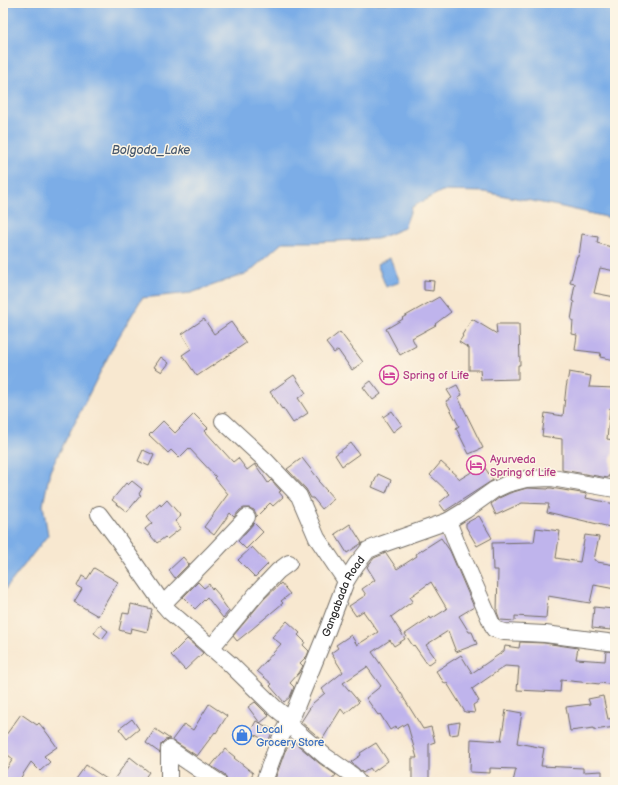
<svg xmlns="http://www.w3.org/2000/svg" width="618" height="785" font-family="'Balsamiq Sans',sans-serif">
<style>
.water{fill:#7bade7;stroke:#536c89}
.building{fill:#bfb4ec}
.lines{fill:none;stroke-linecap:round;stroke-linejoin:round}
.minor-casing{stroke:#736d65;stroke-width:18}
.minor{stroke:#fff;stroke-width:16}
.labels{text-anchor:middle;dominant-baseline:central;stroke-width:3;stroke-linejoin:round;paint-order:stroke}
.hotel-label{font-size:11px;fill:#b23c85;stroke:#fcf5e5;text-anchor:start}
.street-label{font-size:11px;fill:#2b2b2b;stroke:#fcf5e5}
.shop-label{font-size:11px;fill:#366cbe;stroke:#fcf5e5;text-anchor:start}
.water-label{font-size:12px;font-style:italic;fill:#47586d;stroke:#fcf5e5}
</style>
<rect width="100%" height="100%" fill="#fcf5e5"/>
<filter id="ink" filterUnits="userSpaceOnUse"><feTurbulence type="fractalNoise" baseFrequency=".025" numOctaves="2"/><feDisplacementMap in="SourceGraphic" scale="8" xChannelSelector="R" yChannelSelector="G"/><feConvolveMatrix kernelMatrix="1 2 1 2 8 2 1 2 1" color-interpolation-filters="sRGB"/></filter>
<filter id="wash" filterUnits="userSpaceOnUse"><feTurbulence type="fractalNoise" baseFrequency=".012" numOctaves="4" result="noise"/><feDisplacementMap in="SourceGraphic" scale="16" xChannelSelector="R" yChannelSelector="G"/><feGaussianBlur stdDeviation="0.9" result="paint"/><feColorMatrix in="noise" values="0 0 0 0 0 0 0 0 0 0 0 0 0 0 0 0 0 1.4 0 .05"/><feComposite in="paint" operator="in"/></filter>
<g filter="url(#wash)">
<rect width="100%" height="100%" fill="#f8e8d0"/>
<path class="water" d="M 3,3 L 615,3 L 615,219 L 558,206 L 484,192 L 442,191 L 412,207 L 404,228 L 377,239 L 317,242 L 283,242 L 248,273 L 191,293 L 142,298 L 114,345 L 50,471 L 43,505 L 48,535 L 3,592 Z
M 390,258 L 400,282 L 386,287 L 377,264 Z"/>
<g id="blocks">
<path class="building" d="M 582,234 L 598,237 L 597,243 L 615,248 L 615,271 L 600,268 L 594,293 L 615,297 L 615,360 L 600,357 L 601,353 L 575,350 L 577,335 L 572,334 L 573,320 L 571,320 L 574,302 L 572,301 L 575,284 L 570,283 L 577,256 L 579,256 Z
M 424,280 L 434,281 L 433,291 L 424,290 Z
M 439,297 L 451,312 L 435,324 L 436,325 L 412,338 L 416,346 L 400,355 L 386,329 L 403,319 L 402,318 Z
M 204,319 L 214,334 L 231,322 L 246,343 L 197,376 L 182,355 L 191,349 L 182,334 Z
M 472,319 L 497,334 L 496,324 L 519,324 L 520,365 L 518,365 L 518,379 L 481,380 L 480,370 L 469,370 L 469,348 L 459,342 L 463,336 L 462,335 Z
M 340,332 L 363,362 L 352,370 L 338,350 L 334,353 L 326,343 Z
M 161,357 L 169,363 L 162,372 L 154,367 Z
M 569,372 L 591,376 L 589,387 L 615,388 L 615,409 L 610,408 L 607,439 L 614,440 L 612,457 L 611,457 L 610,476 L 608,476 L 608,478 L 562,470 L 562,439 L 542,436 L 545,413 L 563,416 L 566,388 Z
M 294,375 L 306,393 L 298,398 L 308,413 L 293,423 L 283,408 L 282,409 L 270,392 Z
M 371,381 L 381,394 L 373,400 L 363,387 Z
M 457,385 L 462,395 L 458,397 L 483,448 L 469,454 L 456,428 L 459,426 L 446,401 L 452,398 L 447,390 Z
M 392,411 L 402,425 L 393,432 L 383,417 Z
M 194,414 L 208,428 L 205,431 L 233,462 L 238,458 L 247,470 L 255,464 L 268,483 L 271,480 L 281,491 L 279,492 L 283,497 L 273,506 L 270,503 L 256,517 L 256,514 L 254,510 L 249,508 L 244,508 L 240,510 L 234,517 L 230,513 L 214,535 L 204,527 L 228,494 L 215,478 L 216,477 L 189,448 L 179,458 L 171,450 L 168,453 L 149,435 L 163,421 L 175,433 Z
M 351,443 L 359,454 L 342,466 L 335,455 Z
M 143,450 L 154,455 L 149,466 L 138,461 Z
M 302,458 L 320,481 L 319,482 L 334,499 L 322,509 L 313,498 L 311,498 L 306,489 L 287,469 Z
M 441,462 L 460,479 L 483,465 L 493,480 L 445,511 L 439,503 L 450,494 L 430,475 Z
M 378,474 L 391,480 L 386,493 L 372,487 Z
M 132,481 L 142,489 L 139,494 L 141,495 L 127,512 L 112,500 L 126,483 L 128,485 Z
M 527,488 L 548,489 L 549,488 L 551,488 L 587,494 L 586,498 L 615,504 L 613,519 L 612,519 L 610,527 L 547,512 L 549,504 L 522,503 L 496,515 L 491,504 L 499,498 L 510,493 Z
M 167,500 L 181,516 L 175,521 L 181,528 L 167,539 L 165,537 L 157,543 L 145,529 L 152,523 L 147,516 L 160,504 L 161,506 Z
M 479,516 L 492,538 L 477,546 L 466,527 L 466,523 Z
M 254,523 L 263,532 L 246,549 L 238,541 Z
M 350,524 L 362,543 L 347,553 L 335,534 Z
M 536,528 L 560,531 L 556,558 L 580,562 L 585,535 L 599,537 L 594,560 L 597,561 L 597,562 L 615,565 L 615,589 L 594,585 L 590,603 L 548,596 L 546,618 L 515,616 L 515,621 L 500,620 L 497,612 L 498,570 L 493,570 L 492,543 L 534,542 Z
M 441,538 L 450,551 L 474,607 L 459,616 L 469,632 L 472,632 L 477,644 L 456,652 L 448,631 L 426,645 L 436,659 L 428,665 L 414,645 L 413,646 L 405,634 L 430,617 L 431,619 L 447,609 L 431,582 L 410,597 L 413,601 L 391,617 L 405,639 L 394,646 L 390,640 L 372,652 L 403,696 L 403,697 L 423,729 L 431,727 L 435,742 L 429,744 L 429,782 L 412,782 L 412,758 L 417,758 L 407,723 L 397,729 L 396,726 L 390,730 L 380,714 L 378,715 L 366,698 L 381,686 L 367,667 L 343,683 L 359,702 L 345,714 L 341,709 L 322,740 L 301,722 L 313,703 L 325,693 L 322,689 L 343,672 L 331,653 L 338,648 L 336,645 L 351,635 L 357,645 L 378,632 L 363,611 L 356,616 L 349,606 L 366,595 L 362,589 L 375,580 L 367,567 L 374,558 L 386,553 L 397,569 L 417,556 L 416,554 Z
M 252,547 L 268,564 L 255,577 L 238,560 Z
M 183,557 L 189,564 L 175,578 L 169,570 Z
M 94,568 L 118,582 L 98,616 L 74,602 L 82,589 L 77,586 L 82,576 L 87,579 Z
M 198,582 L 204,588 L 209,584 L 212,589 L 213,588 L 220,596 L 219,597 L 229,611 L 223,618 L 207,597 L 195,609 L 183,597 Z
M 281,583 L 290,594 L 281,601 L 283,603 L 252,629 L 237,641 L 233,636 L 264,599 Z
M 131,604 L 152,609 L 147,632 L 131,628 L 130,633 L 119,630 L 123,613 L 129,614 Z
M 594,607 L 613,609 L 611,630 L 592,628 Z
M 287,621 L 300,633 L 298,635 L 305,642 L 303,645 L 309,651 L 307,656 L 300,663 L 303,666 L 299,673 L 290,683 L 294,687 L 290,697 L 284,702 L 270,686 L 272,684 L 257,671 L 281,644 L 272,637 Z
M 100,625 L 108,631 L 102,639 L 94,633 Z
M 187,639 L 203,653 L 185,670 L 171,655 Z
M 520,642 L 544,643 L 578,648 L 576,659 L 605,661 L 606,651 L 615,652 L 615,685 L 600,683 L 600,684 L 561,680 L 560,692 L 517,690 L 519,667 L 505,666 L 472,689 L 479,701 L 473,705 L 475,713 L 465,712 L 447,683 L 445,684 L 436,671 L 461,655 L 472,673 L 504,651 L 505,646 L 519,648 Z
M 603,696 L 608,719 L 615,718 L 615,727 L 594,730 L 594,728 L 570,731 L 566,707 L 590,704 L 588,699 Z
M 255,702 L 269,716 L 260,723 L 248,707 Z
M 209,704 L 227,716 L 216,733 L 215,732 L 197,756 L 172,740 L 184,724 L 193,730 Z
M 506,710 L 522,713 L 517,743 L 544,748 L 541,766 L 583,768 L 583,772 L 602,771 L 602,782 L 513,782 L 516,769 L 490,768 L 490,773 L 470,772 L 471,739 L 501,741 Z
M 21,714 L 37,725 L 39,723 L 47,733 L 57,747 L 44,756 L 50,762 L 40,771 L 31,762 L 18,782 L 3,782 L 3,774 L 13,759 L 3,751 L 3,739 Z
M 132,719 L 139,729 L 127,739 L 119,729 Z
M 256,721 L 273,730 L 268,742 L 250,732 Z
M 460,722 L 458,734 L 450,735 L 448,724 Z
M 155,729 L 170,739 L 165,740 L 161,744 L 160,753 L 146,743 Z
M 293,741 L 319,763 L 336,775 L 330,782 L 274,782 L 285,751 Z
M 376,743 L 388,761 L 373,772 L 370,768 L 363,773 L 351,762 L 361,755 L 360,753 Z
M 225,749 L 235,757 L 234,758 L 253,773 L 248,782 L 227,782 L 226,778 L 224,774 L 211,766 Z
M 130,757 L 149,772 L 142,782 L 112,782 Z
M 86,765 L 111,782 L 74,782 Z"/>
</g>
</g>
<g filter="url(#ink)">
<use href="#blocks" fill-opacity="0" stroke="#736d65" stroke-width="1"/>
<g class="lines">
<defs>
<g id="minor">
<path d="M 223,421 L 265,460 L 299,496 L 317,538 L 346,581"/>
<path d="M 99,514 L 117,538 L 163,604 L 169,611 L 229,663 L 274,707 L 289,719"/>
<path d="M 448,521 L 457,544 L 494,629 L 504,632 L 545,634 L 615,643"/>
<path d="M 163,604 L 214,552 L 247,517"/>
<path d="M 211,648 L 257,593 L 278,571 L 289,563"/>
<path d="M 287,723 L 325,756 L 352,775 L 358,782"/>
<path d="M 169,782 L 169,749 L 218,782"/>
<path id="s1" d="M 264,782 C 272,758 281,733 294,712 L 327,631 L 346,581 L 356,565 L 368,550 L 380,545 L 448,521 L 466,510 L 494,490 L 507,484 L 526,479 L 552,478 L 615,489"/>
</g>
</defs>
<use href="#minor" class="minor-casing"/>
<use href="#minor" class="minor"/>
</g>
</g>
<defs>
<symbol id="hotel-ring" viewBox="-11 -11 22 22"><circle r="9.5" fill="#fcf5e5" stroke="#d1479c" stroke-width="1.5"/><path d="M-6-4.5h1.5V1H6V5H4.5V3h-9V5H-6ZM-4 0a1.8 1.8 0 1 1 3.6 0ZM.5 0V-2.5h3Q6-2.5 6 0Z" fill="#d1479c"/></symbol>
<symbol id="shop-ring" viewBox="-11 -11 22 22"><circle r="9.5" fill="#fcf5e5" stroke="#3f7fe0" stroke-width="1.5"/><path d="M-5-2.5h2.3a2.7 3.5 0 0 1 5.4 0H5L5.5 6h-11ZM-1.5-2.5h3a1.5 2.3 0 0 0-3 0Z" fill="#3f7fe0"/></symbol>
</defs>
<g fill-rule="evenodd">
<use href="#hotel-ring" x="378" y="364" width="22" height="22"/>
<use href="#hotel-ring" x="465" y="454" width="22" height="22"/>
<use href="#shop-ring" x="231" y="724" width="22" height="22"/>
</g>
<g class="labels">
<g class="hotel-label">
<text x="403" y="375">Spring of Life</text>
<text x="490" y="459">Ayurveda<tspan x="490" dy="13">Spring of Life</tspan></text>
</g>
<g class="street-label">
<text stroke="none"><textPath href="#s1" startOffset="202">Gangabada Road</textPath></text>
</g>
<g class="shop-label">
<text x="256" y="729">Local<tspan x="256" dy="13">Grocery Store</tspan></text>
</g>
<g class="water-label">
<text x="151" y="150">Bolgoda_Lake</text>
</g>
</g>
<rect width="618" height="785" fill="none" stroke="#fcf5e5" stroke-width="16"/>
</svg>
